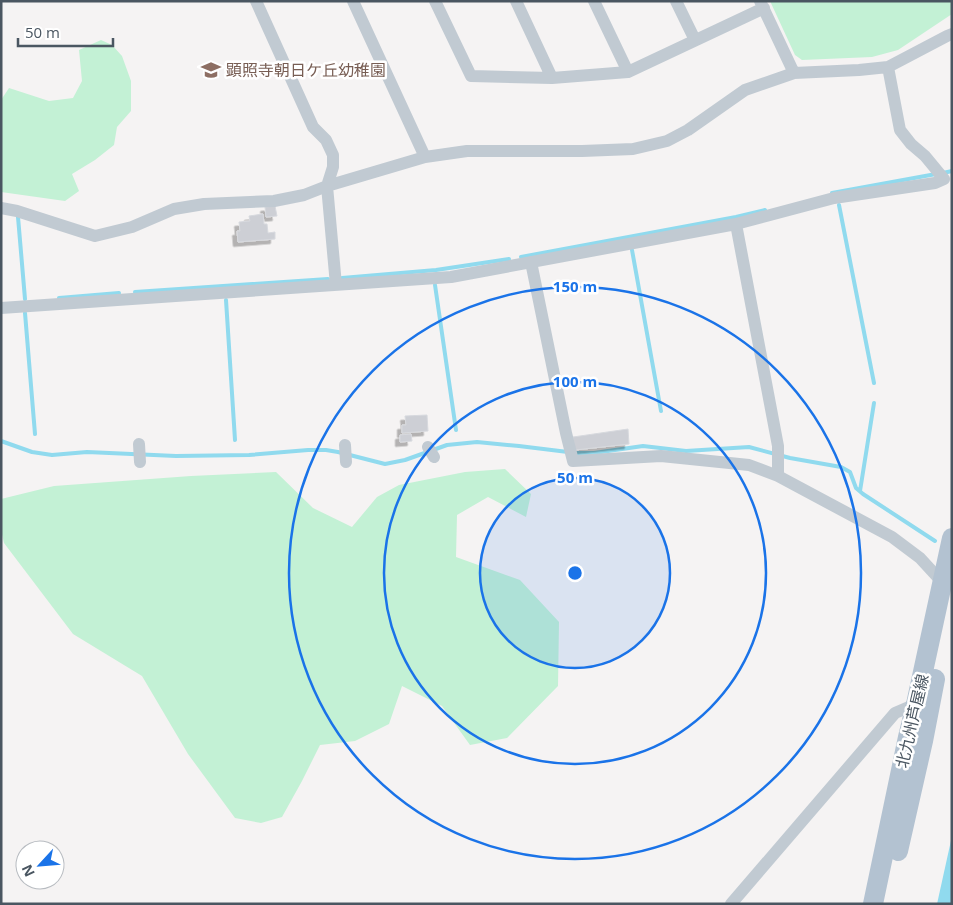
<svg xmlns="http://www.w3.org/2000/svg" width="953" height="905" font-family="'Open Sans','Noto Sans JP',sans-serif">
<style>
.green{fill:#c3f1d5}
.water{fill:#90daee}
.lines{fill:none;stroke-linecap:round;stroke-linejoin:round}
.stream{stroke:#90daee;stroke-width:4}
.building{fill:#cdcfd5;stroke:#d7d9de;filter:url(#shadow)}
.street{stroke:#c1cad2;stroke-width:12}
.primary{stroke:#b3c2d1;stroke-width:20}
.ring{fill:none;stroke:#1a73e8;stroke-width:2.5}
.labels{text-anchor:middle;dominant-baseline:central;stroke-width:5;stroke-linejoin:round;paint-order:stroke}
.education-label{font-size:16px;fill:#785e54;stroke:#fff;text-anchor:start}
.street-label{font-size:16px;fill:#4a5661;stroke:#fff}
.centre{fill:#1a73e8;stroke:#fff;stroke-width:2.5}
.ring-label{font-size:15px;text-anchor:middle;font-weight:bold;fill:#1a73e8;stroke:#fff;stroke-width:5;stroke-linejoin:round;paint-order:stroke}
</style>
<defs>
<filter id="shadow"><feDropShadow dx="-4.5" dy="4.5" stdDeviation="0" flood-color="#0004"/></filter>
</defs>
<rect width="100%" height="100%" fill="#f5f3f3"/>
<path class="green" d="M 770,1 L 952,1 L 952,14 L 898,50 L 872,57 L 802,60 L 795,55 Z
M 101,40 L 112,45 L 122,56 L 131,81 L 131,111 L 117,127 L 114,145 L 95,160 L 72,174 L 79,191 L 65,201 L 1,192 L 1,100 L 9,88 L 49,101 L 73,98 L 82,81 L 79,50 Z
M 505,469 L 531,494 L 526,517 L 488,497 L 457,515 L 456,557 L 520,580 L 559,622 L 558,686 L 507,738 L 470,745 L 442,706 L 402,686 L 389,724 L 355,741 L 320,745 L 302,781 L 282,817 L 261,823 L 235,818 L 188,754 L 142,676 L 73,634 L 4,543 L 1,530 L 1,499 L 54,486 L 191,476 L 276,472 L 313,508 L 352,527 L 377,497 L 399,485 L 465,472 Z"/>
<path class="water" d="M 952,836 L 952,900 L 951,904 L 937,904 Z"/>
<g class="lines">
<path class="stream" d="M 943,173 L 952,171
M 832,193 L 936,174
M 839,205 L 874,383
M 18,217 L 25,299
M 632,250 L 661,411
M 521,257 L 736,217 L 765,210
M 342,278 L 436,270 L 509,259
M 435,285 L 456,430
M 135,292 L 328,279
M 59,298 L 119,293
M 226,300 L 235,440
M 25,313 L 35,434
M 1,441 L 32,452 L 52,455 L 87,452 L 176,456 L 249,455 L 308,450 L 326,450 L 338,452 L 385,464 L 405,460 L 447,445 L 477,442 L 519,446 L 576,453 L 594,453 L 643,446 L 686,451 L 749,447 L 790,458 L 841,467 L 850,472 L 856,488 L 863,494 L 935,541
M 860,491 L 874,403"/>
</g>
<path class="building" d="M 275,206 L 277,216 L 266,217 L 265,207 Z
M 263,214 L 264,224 L 267,224 L 268,233 L 275,232 L 275,239 L 238,242 L 237,231 L 240,231 L 239,222 L 250,221 L 249,216 Z
M 427,415 L 428,431 L 402,433 L 402,425 L 406,425 L 405,416 Z
M 628,429 L 629,444 L 575,450 L 573,437 Z
M 411,434 L 412,441 L 400,442 L 400,435 Z"/>
<g class="lines">
<path class="street" d="M 256,1 L 313,127 L 326,140 L 333,155 L 333,167 L 327,186 L 336,285
M 353,1 L 425,157
M 435,1 L 471,76 L 552,78 L 628,72 L 764,8
M 516,1 L 552,78
M 594,1 L 628,72
M 676,1 L 695,40
M 760,1 L 794,73
M 1,208 L 17,211 L 95,236 L 132,227 L 174,209 L 204,204 L 274,201 L 304,195 L 327,186 L 425,157 L 467,151 L 582,151 L 633,149 L 667,141 L 688,130 L 745,90 L 794,73 L 859,70 L 888,67 L 947,36 L 952,34
M 736,224 L 778,446 L 778,476
M 531,262 L 566,433 L 573,461 L 661,456 L 749,465 L 778,476 L 892,537 L 920,558 L 943,583
M 1,308 L 451,277 L 736,224 L 834,198 L 935,183 L 944,179 L 925,156 L 911,144 L 900,130 L 888,67
M 139,444 L 140,462
M 345,445 L 346,462
M 428,447 L 434,457
M 731,904 L 895,713 L 916,704 L 919,704"/>
<path class="primary" d="M 898,851 L 923,741 L 935,679
M 873,904 L 908,737 L 916,704 L 952,538"/>
</g>
<circle cx="575" cy="573" r="95" fill="#1a73e8" fill-opacity=".12"/>
<g class="ring">
<circle cx="575" cy="573" r="95"/>
<circle cx="575" cy="573" r="191"/>
<circle cx="575" cy="573" r="286"/>
</g>
<defs>
<symbol id="school-bare" viewBox="-9 -9 18 18"><path d="M0-5L7-2L0 1L-7-2ZM-4 1L0 2.5L4 1V4Q0 6-4 4Z" fill="#8d6e63" stroke="#fff" stroke-width="2.5" paint-order="stroke"/></symbol>
</defs>
<g fill-rule="evenodd">
<use href="#school-bare" x="197" y="56" width="28" height="28"/>
</g>
<g class="labels">
<g class="education-label">
<text x="226" y="70">顕照寺朝日ケ丘幼稚園</text>
</g>
<g class="street-label">
<text transform="translate(912 721) rotate(-77)">北九州芦屋線</text>
</g>
</g>
<circle cx="575" cy="573" r="8" class="centre"/>
<g class="ring-label">
<text x="575" y="292">150 m</text>
<text x="575" y="387">100 m</text>
<text x="575" y="483">50 m</text>
</g>
<rect width="953" height="905" fill="none" stroke="#4a5661" stroke-width="5"/>
<g transform="translate(40 865) rotate(244)"><circle r="24" fill="#ffffff" stroke="#b7bbc0"/>
<path d="M0-4L9 19L0 12L-9 19Z" fill="#1a73e8"/>
<text y="-8" font-size="14" font-weight="bold" text-anchor="middle" fill="#4a5661">N</text>
</g>
<path d="M18 38v8h95v-8" fill="none" stroke="#4a5661" stroke-width="2.5"/>
<text x="25" y="38" font-size="15" fill="#4a5661" stroke="#ffffff" stroke-width="4" paint-order="stroke">50 m</text>
</svg>
